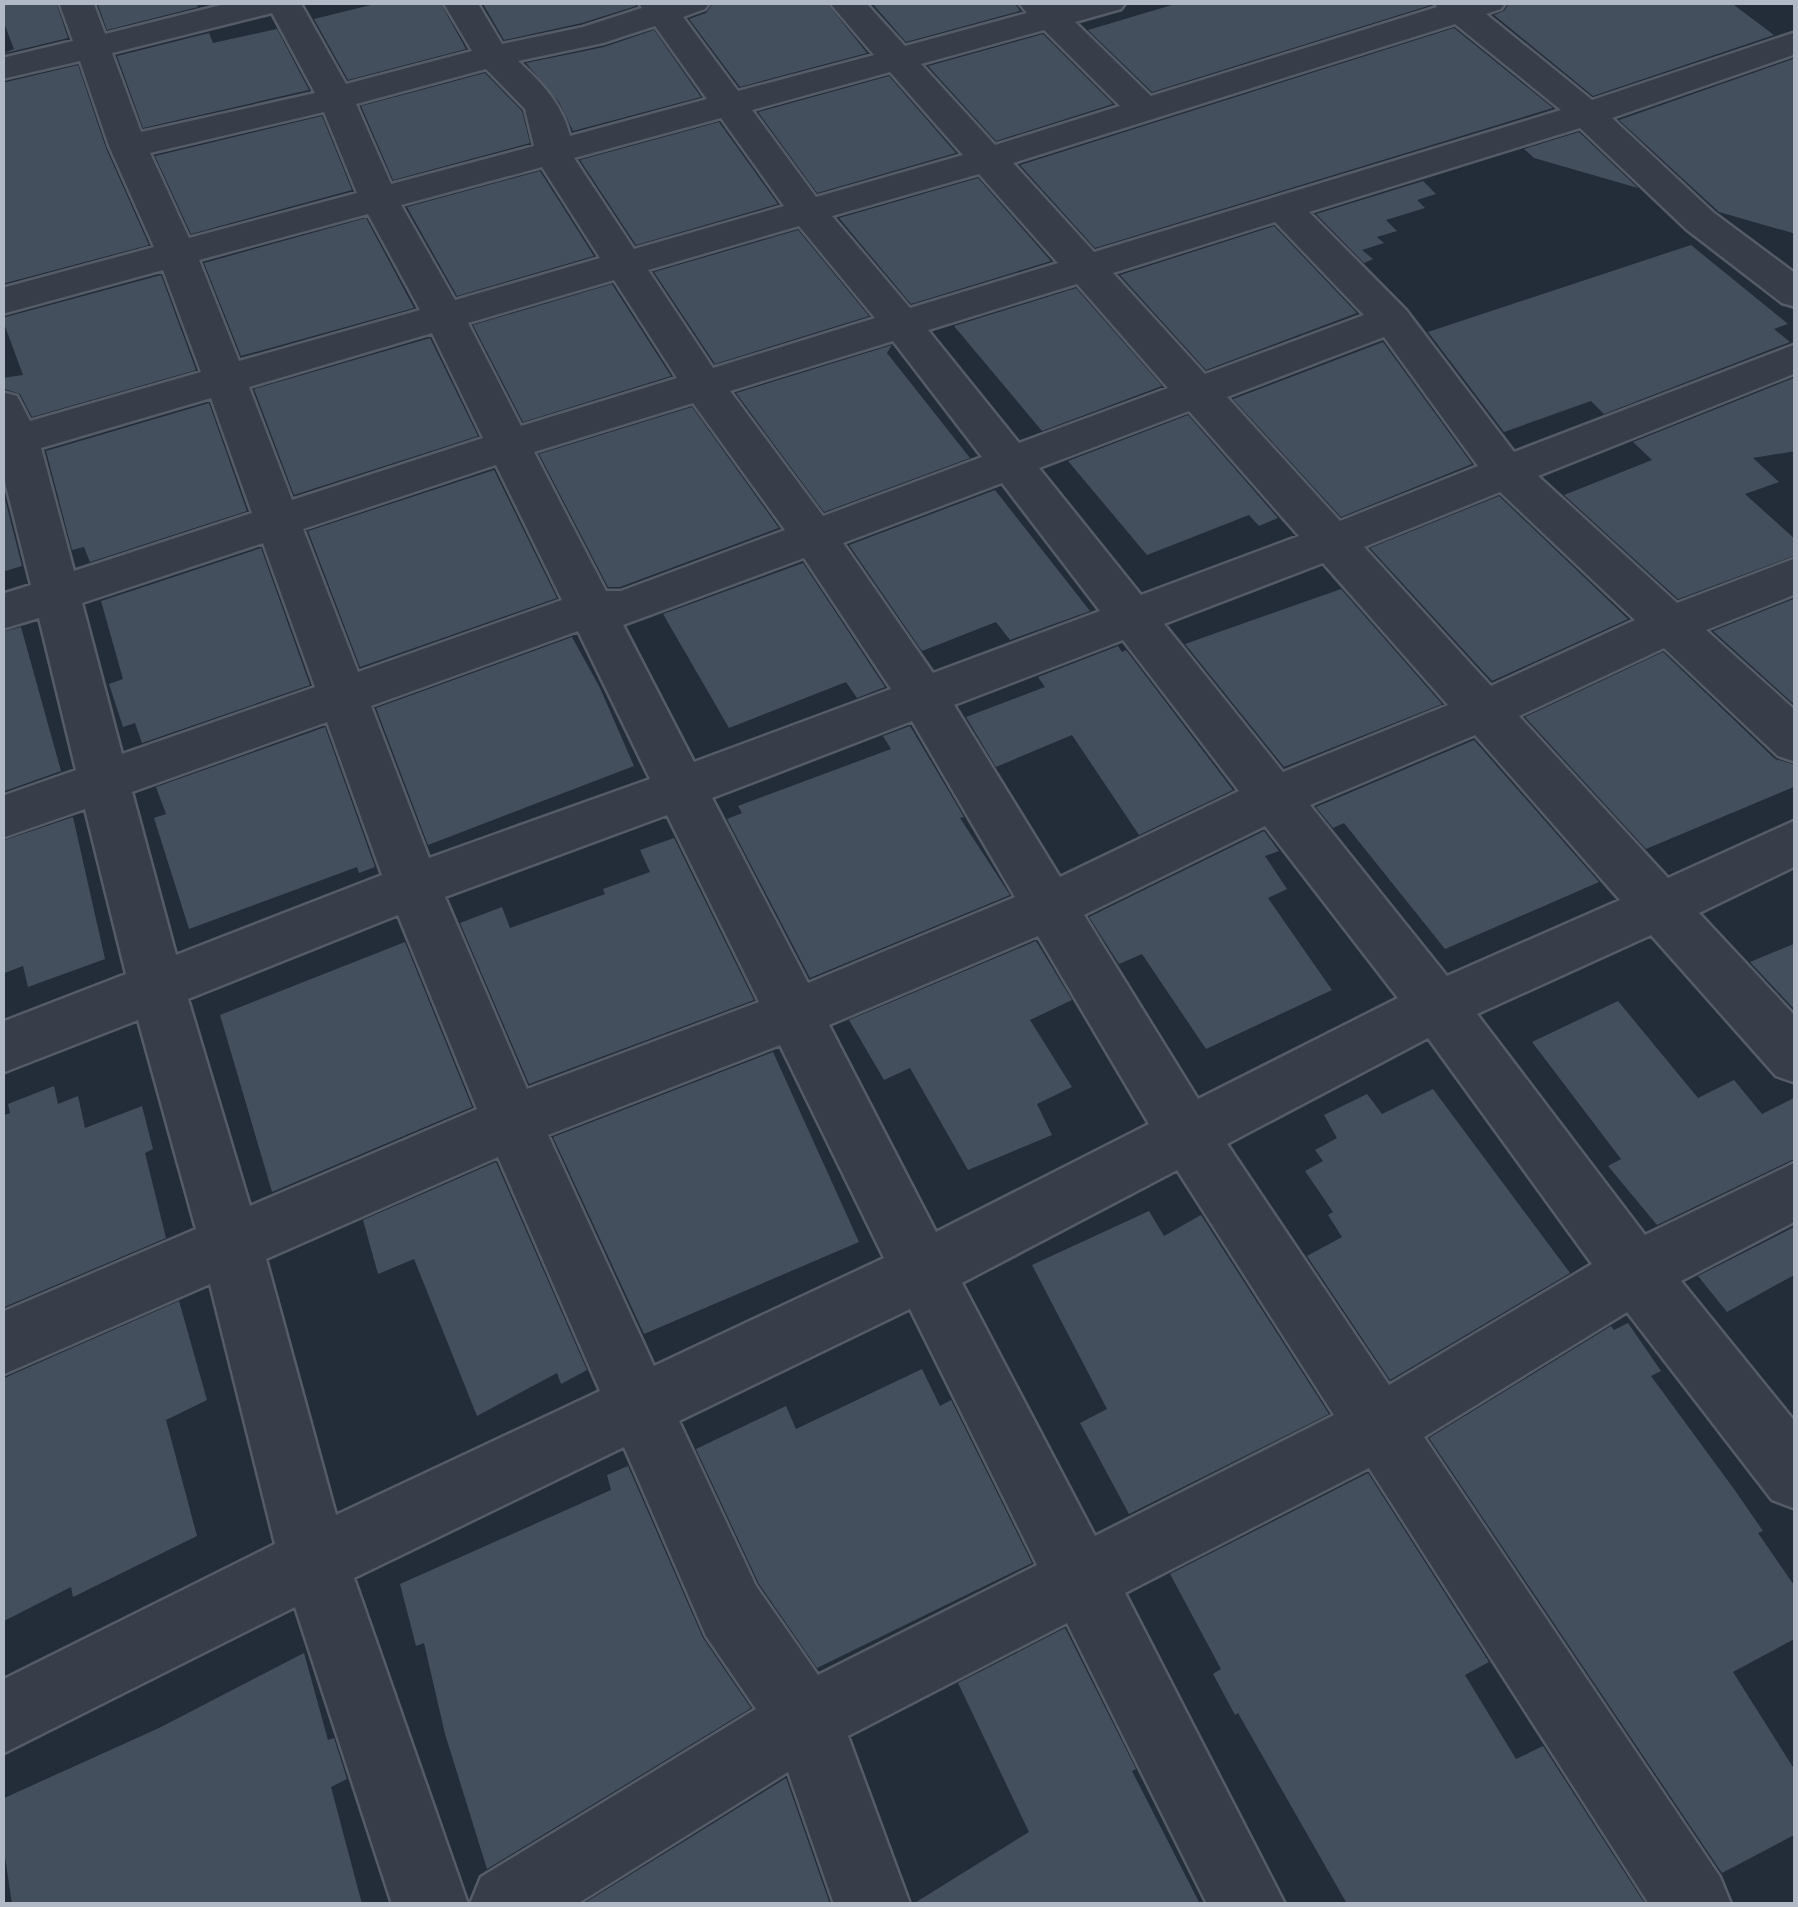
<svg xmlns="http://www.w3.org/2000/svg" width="1798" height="1907" font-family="'Varela Round',sans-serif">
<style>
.building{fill:#444f5e}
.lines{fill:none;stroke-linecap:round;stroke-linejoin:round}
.minor-casing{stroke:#555c67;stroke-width:5}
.minor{fill:#373e4a;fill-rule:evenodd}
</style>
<rect width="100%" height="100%" fill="#232c39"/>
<path class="building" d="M 2,2 L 56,2 L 68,38 L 2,54 L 14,49 L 2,18 Z
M 97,2 L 196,2 L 198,7 L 107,30 Z
M 383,2 L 440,2 L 466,49 L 348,80 L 314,19 Z
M 482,2 L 635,2 L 636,6 L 582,23 L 504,40 Z
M 714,2 L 826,2 L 867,53 L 740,87 L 689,19 L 706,13 Z
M 871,2 L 1014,2 L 1020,11 L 906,42 Z
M 1182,2 L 1430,2 L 1431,5 L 1152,92 L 1088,30 Z
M 1510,2 L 1730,2 L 1774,35 L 1593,96 L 1494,15 L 1504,11 Z
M 1454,28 L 1553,108 L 1095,248 L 1020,165 Z
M 277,29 L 309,90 L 143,128 L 117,56 L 209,33 L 213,43 Z
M 654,30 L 701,97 L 573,131 L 559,102 L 526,63 L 604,47 Z
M 1043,34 L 1113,104 L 996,141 L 928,66 Z
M 1796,58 L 1796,234 L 1719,212 L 1619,120 Z
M 78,65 L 106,148 L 149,245 L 2,284 L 2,83 Z
M 485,73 L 522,111 L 530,143 L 393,180 L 361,106 Z
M 889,76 L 956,153 L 817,193 L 758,112 Z
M 322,116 L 352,190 L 191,234 L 155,156 Z
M 719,122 L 778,204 L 636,245 L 580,160 Z
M 1579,132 L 1638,188 L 1534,158 L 1524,149 Z
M 540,171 L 594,256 L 457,296 L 407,207 Z
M 978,178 L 1051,261 L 911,304 L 839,218 Z
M 1423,181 L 1436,194 L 1417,200 L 1425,208 L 1386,220 L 1397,231 L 1377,237 L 1384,243 L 1362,250 L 1373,259 L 1364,263 L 1316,214 Z
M 366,218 L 414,308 L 241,356 L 204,263 Z
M 1274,226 L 1357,313 L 1206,370 L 1120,275 Z
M 798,230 L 869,316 L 715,364 L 654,272 Z
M 1691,245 L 1788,324 L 1774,329 L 1790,342 L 1604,414 L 1591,401 L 1504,432 L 1428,332 Z
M 161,275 L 196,370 L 32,417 L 20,394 L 2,388 L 2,378 L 23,375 L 2,318 Z
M 612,284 L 671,376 L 523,422 L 473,325 Z
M 1076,288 L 1162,386 L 1042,431 L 954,326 Z
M 430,338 L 478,436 L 294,495 L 254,389 Z
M 1383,342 L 1472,464 L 1341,517 L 1233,399 Z
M 892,345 L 887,353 L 970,458 L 824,512 L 736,393 Z
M 1796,377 L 1796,451 L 1753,458 L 1779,482 L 1745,494 L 1796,540 L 1796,555 L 1678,599 L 1564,495 L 1652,460 L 1633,442 Z
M 209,403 L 247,511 L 90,562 L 84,547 L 72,550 L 46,451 Z
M 692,407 L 779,528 L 620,587 L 608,587 L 539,454 Z
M 1188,415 L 1278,518 L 1259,526 L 1249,515 L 1147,555 L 1068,461 Z
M 494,470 L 557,598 L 360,667 L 308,531 Z
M 2,487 L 22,566 L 2,572 Z
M 995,490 L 1090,611 L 1010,640 L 996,622 L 922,651 L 849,545 Z
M 1499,496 L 1628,619 L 1492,681 L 1370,548 Z
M 261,548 L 310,685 L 142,743 L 135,723 L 123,727 L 109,684 L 123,679 L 101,601 Z
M 803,563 L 885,687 L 857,698 L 846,682 L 729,728 L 663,614 Z
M 1341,589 L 1442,704 L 1284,767 L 1185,644 Z
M 1796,598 L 1796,706 L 1713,631 Z
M 21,627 L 61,771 L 2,792 L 2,632 Z
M 572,637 L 600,688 L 634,766 L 428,845 L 376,708 Z
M 1118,646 L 1122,652 L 1126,650 L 1233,790 L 1139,835 L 1072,735 L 996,767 L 966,717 L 1045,687 L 1038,677 Z
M 1663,652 L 1775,759 L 1796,765 L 1796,786 L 1646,849 L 1525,717 Z
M 910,726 L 964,817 L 960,818 L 1010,895 L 810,978 L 727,819 L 742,813 L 738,806 L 891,749 L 883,736 Z
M 325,727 L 375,867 L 359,873 L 357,867 L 189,929 L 154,818 L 166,814 L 156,787 Z
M 1474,740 L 1599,882 L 1445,949 L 1344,823 L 1333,828 L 1316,807 Z
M 73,817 L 105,959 L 28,987 L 23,966 L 2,974 L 2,841 Z
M 1264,831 L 1279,851 L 1265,856 L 1287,889 L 1268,898 L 1332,990 L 1206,1049 L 1142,954 L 1119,964 L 1089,917 Z
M 674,838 L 754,1000 L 529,1084 L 460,923 L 502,907 L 510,928 L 605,894 L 603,889 L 650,872 L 640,850 Z
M 1036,941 L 1072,1000 L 1030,1020 L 1072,1087 L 1037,1104 L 1052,1135 L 968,1170 L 910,1068 L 884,1080 L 849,1020 Z
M 405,942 L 472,1107 L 272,1192 L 220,1015 Z
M 1796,943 L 1796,1011 L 1750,962 Z
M 1618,1001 L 1698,1098 L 1734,1080 L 1762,1114 L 1796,1097 L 1796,1158 L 1657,1225 L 1608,1166 L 1621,1159 L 1532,1042 Z
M 773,1052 L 859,1242 L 644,1334 L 553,1137 Z
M 54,1086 L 58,1104 L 78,1096 L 85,1128 L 142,1106 L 153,1149 L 145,1153 L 166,1238 L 2,1308 L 2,1116 L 10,1113 L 8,1104 Z
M 1433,1089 L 1570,1273 L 1390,1380 L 1307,1256 L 1342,1237 L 1328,1215 L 1333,1212 L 1305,1171 L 1323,1161 L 1315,1150 L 1337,1138 L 1324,1115 L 1367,1094 L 1382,1114 Z
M 496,1162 L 587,1370 L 561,1384 L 557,1373 L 477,1416 L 414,1259 L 378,1274 L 363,1220 Z
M 1149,1211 L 1164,1236 L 1201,1215 L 1329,1414 L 1129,1514 L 1080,1423 L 1107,1409 L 1032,1265 Z
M 1796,1226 L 1796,1274 L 1727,1312 L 1698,1276 Z
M 179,1301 L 207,1400 L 166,1420 L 197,1536 L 73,1597 L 71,1587 L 2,1622 L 2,1379 Z
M 1628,1323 L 1661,1371 L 1651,1376 L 1734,1489 L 1763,1531 L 1758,1533 L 1796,1588 L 1796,1638 L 1733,1672 L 1796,1772 L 1796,1834 L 1722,1873 L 1429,1438 L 1611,1326 L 1614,1330 Z
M 922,1369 L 940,1406 L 951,1400 L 1032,1563 L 817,1668 L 759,1584 L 696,1449 L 786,1406 L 796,1429 Z
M 628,1466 L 703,1638 L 751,1708 L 487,1869 L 445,1734 L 424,1643 L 416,1646 L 400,1584 L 611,1490 L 607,1475 Z
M 1368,1473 L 1489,1662 L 1465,1675 L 1516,1759 L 1543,1746 L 1645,1904 L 1347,1904 L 1238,1713 L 1235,1715 L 1213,1674 L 1221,1669 L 1170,1574 Z
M 1065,1628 L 1136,1769 L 1132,1771 L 1200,1904 L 913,1904 L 1029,1832 L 958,1683 Z
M 304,1653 L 328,1740 L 334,1738 L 347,1779 L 331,1787 L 362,1904 L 12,1904 L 2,1837 L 2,1799 L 159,1728 Z
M 786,1778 L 830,1904 L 583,1904 Z"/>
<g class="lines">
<defs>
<path id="minor" d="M 59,2 L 93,2 L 105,34 L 233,2 L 300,2 L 346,84 L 472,51 L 443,2 L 477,2 L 502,44 L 583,27 L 642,8 L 638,2 L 710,2 L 705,9 L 683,17 L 738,91 L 874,55 L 829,2 L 865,2 L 905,46 L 1027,13 L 1018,2 L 1126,2 L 1121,9 L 1075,22 L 1151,96 L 1437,7 L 1433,2 L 1506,2 L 1501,9 L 1486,14 L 1592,100 L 1796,32 L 1796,54 L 1612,118 L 1714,213 L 1796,274 L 1796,307 L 1782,303 L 1686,229 L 1580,128 L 1309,212 L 1406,310 L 1514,452 L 1796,344 L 1796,373 L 1538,476 L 1677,603 L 1796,558 L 1796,594 L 1706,630 L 1796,711 L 1796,762 L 1778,756 L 1664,648 L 1519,716 L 1668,878 L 1796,820 L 1796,866 L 1699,913 L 1796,1017 L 1796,1083 L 1776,1076 L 1651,935 L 1477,1014 L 1645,1235 L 1796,1162 L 1796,1221 L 1681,1281 L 1796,1423 L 1796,1509 L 1772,1500 L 1627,1312 L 1424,1437 L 1720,1877 L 1731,1904 L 1649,1904 L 1369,1468 L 1125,1593 L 1285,1904 L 1207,1904 L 1067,1623 L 848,1736 L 910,1904 L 834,1904 L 788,1772 L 577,1904 L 470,1904 L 481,1877 L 756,1709 L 706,1636 L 624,1447 L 354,1578 L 468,1904 L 392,1904 L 295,1607 L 2,1754 L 2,1680 L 275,1544 L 210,1284 L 2,1375 L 2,1312 L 196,1229 L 138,1020 L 2,1073 L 2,1022 L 126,974 L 85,809 L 2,838 L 2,796 L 76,770 L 39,618 L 2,629 L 2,594 L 31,585 L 2,470 L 2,392 L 17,396 L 30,421 L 201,372 L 163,270 L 2,314 L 2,288 L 154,247 L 109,146 L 80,61 L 2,79 L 2,58 L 73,41 ZM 272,13 L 315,93 L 141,132 L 112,53 ZM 1455,24 L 1561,110 L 1094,252 L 1013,163 ZM 655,26 L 707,99 L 570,136 C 562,104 542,83 518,61 L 603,43 ZM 1044,30 L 1120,106 L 995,145 L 921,64 ZM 486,69 L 525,109 L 534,146 L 391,184 L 356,104 ZM 890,72 L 963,155 L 816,197 L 752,110 ZM 324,112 L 357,193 L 189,238 L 150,153 ZM 721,118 L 784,206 L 634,249 L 574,158 ZM 542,167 L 600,258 L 455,300 L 401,205 ZM 979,174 L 1058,263 L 910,308 L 832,216 ZM 368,214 L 420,310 L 239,361 L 199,260 ZM 1275,222 L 1364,315 L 1205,374 L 1113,273 ZM 799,226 L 875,318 L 713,368 L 648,270 ZM 614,280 L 677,378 L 521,426 L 468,323 ZM 1077,284 L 1168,388 L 1019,443 L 928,330 ZM 432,333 L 483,438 L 292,500 L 249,387 ZM 1384,337 L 1478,466 L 1340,521 L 1227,397 ZM 893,341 L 982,457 L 823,516 L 730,391 ZM 211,398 L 252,513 L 74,571 L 41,448 ZM 693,403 L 785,530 L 621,591 L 606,591 L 534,452 ZM 1189,411 L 1299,536 L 1141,595 L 1039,468 ZM 496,465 L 562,600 L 358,672 L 303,529 ZM 1002,483 L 1100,611 L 933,673 L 843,543 ZM 1500,492 L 1635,620 L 1491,686 L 1364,547 ZM 263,543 L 315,687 L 122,754 L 82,603 ZM 804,558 L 891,689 L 694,762 L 623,625 ZM 1323,563 L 1448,705 L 1283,772 L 1164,624 ZM 578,631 L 650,779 L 429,858 L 371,706 ZM 1123,640 L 1239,791 L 1060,877 L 954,705 ZM 912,721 L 1015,897 L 808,983 L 712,798 ZM 327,722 L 382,875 L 176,955 L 132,792 ZM 1475,735 L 1620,900 L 1447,976 L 1310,805 ZM 667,815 L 759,1002 L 527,1089 L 445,897 ZM 1265,826 L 1398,998 L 1198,1099 L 1084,915 ZM 398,915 L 477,1109 L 250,1206 L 188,999 ZM 1038,936 L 1149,1124 L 936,1232 L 829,1025 ZM 1428,1038 L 1592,1264 L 1389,1385 L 1227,1144 ZM 780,1045 L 884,1258 L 654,1366 L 548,1135 ZM 498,1157 L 600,1391 L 336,1515 L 266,1259 ZM 1177,1170 L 1334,1415 L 1095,1536 L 962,1283 ZM 910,1309 L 1037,1565 L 818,1675 L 756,1586 L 679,1421 Z"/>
</defs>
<use href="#minor" class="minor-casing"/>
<use href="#minor" class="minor"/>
</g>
<rect width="1798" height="1907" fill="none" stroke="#b2b9c6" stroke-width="10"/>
</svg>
